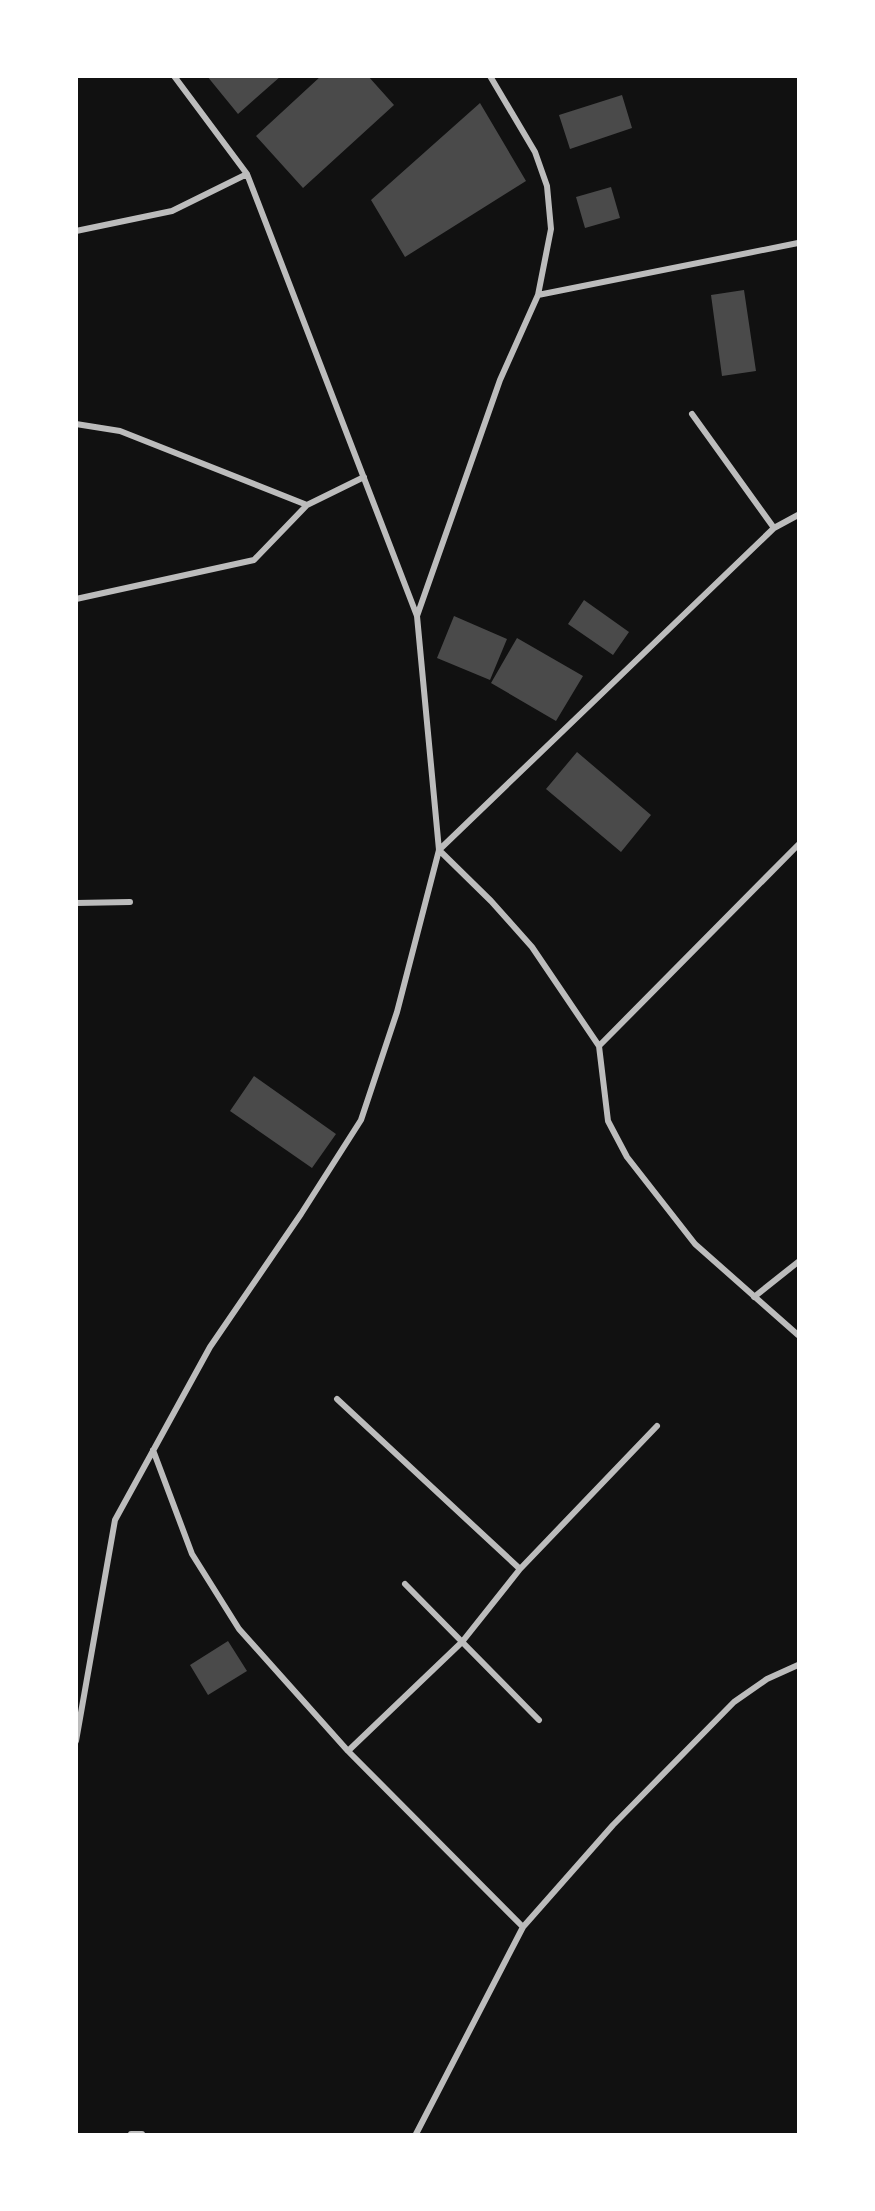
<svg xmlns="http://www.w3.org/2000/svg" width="875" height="2211" font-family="'PT Sans',sans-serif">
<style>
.building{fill:#4a4a4a}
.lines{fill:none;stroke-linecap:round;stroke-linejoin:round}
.minor{stroke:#bcbcbc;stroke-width:6}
</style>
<rect width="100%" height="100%" fill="#111"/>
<path class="building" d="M 207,76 L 281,76 L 238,114 Z
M 321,76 L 368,76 L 394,105 L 303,188 L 256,136 Z
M 622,95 L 632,128 L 570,149 L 559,115 Z
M 480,103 L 526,181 L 405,257 L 371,200 Z
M 611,187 L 620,218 L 585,228 L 576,197 Z
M 744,290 L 756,371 L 722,376 L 711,295 Z
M 584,600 L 629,632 L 613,655 L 568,624 Z
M 454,616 L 507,639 L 490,680 L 437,658 Z
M 517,638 L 583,676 L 556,721 L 491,683 Z
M 577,752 L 651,815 L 621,852 L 546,789 Z
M 254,1076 L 336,1134 L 312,1168 L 230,1111 Z
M 228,1641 L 247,1671 L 208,1695 L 190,1665 Z"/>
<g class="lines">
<path class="minor" d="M 76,231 L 172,211 L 247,174
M 538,295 L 798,243
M 692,414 L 774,528
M 76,424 L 120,431 L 307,505
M 798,515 L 774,528 L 439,850 L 491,901 L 532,947 L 599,1046 L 608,1121 L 627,1157 L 695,1244 L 798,1335
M 76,599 L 254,560 L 307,505 L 364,477
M 417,616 L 500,380 L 538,295 L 551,229 L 547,186 L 535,152 L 490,76
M 76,903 L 130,902
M 599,1046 L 798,845
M 754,1297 L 798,1262
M 337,1399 L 520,1569
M 153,1450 L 192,1554 L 239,1629 L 348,1751 L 523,1927
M 405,1584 L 539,1720
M 76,1741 L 115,1520 L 210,1347 L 301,1214 L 361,1120 L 397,1012 L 439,850 L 417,616 L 247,174 L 174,76
M 348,1751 L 462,1642 L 520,1569 L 657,1426
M 131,2134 L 142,2134
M 416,2134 L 523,1927 L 613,1825 L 734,1702 L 767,1679 L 798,1665"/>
</g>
<rect width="875" height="2211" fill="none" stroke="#ffffff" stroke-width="156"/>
</svg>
